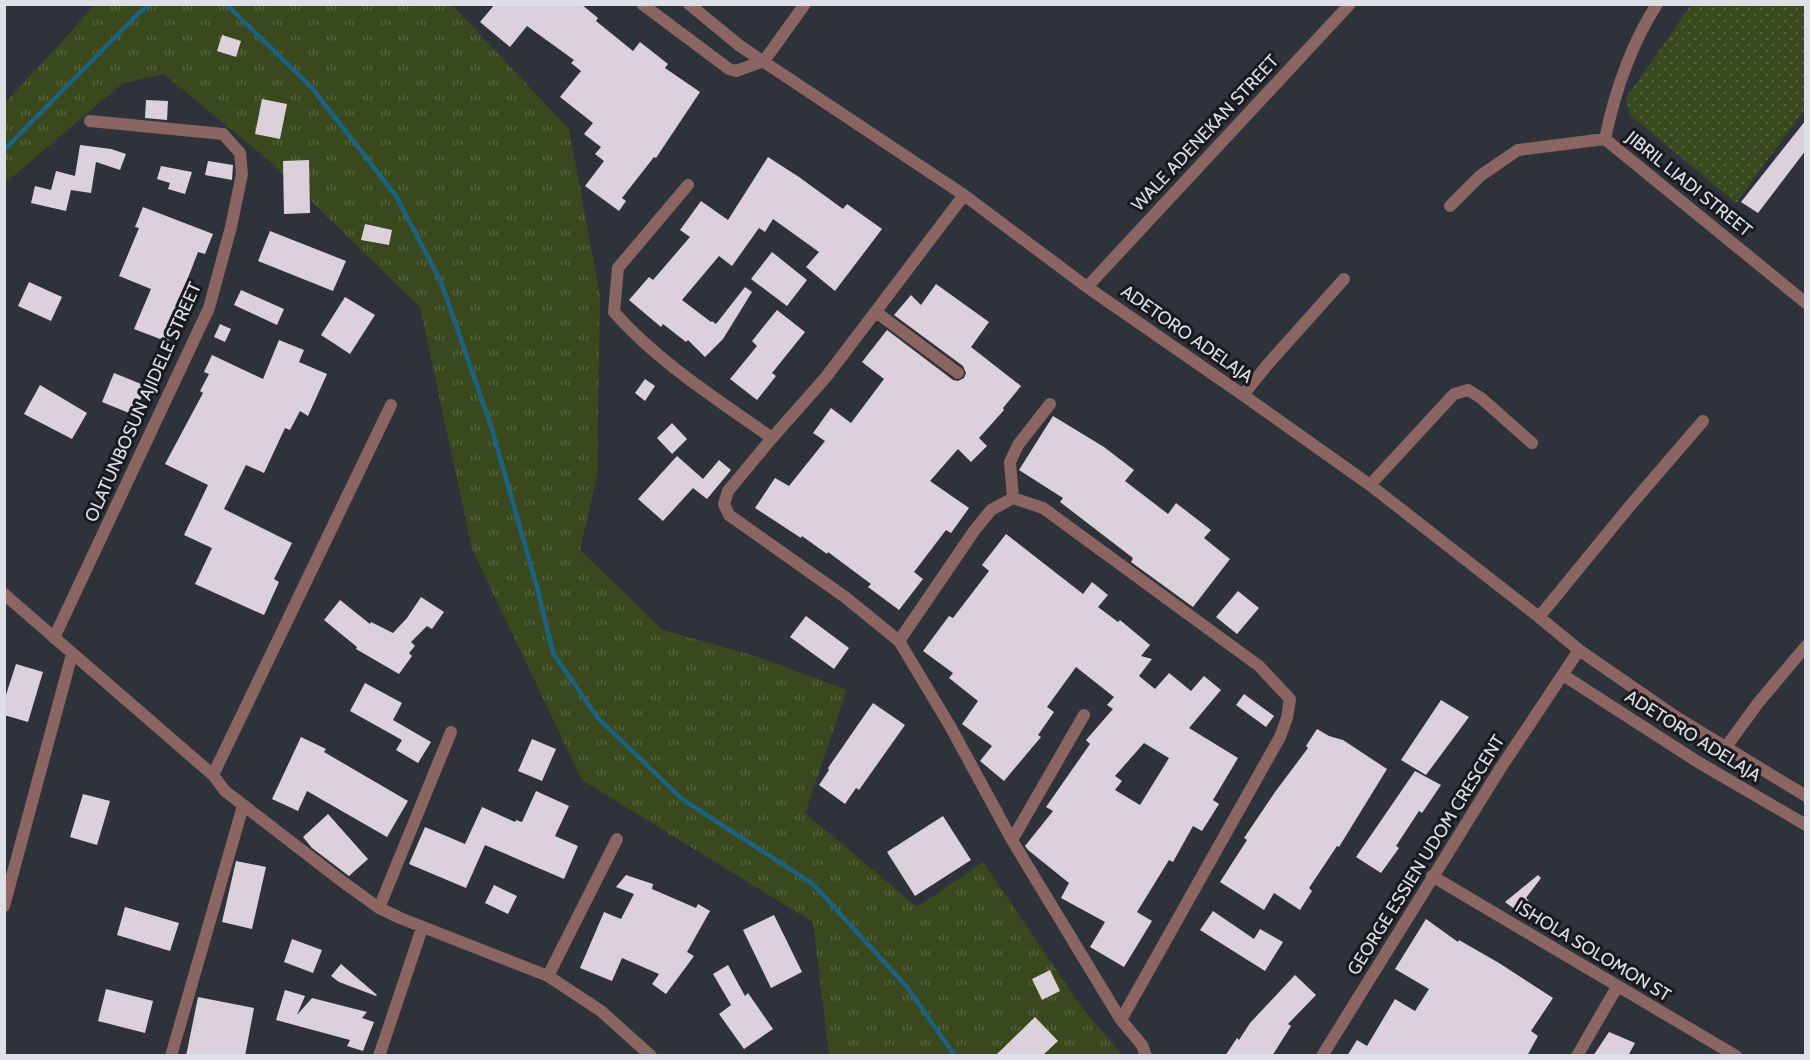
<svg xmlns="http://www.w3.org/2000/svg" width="1810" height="1060" font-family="Cabin,sans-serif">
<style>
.grass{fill:url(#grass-tufts)}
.park{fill:url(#park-dots)}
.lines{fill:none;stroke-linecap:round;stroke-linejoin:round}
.stream{stroke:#1b6282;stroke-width:4.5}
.building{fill:#dcd1da;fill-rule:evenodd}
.street{stroke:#8a6562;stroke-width:12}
.labels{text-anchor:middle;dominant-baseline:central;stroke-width:6;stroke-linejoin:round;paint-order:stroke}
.street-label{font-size:18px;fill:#dde0e6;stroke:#181a1e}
</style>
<defs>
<pattern id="grass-tufts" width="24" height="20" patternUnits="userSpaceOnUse" patternTransform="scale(1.5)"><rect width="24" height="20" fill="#39491d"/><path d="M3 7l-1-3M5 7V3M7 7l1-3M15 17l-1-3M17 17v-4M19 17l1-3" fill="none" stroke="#55633e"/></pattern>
<pattern id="park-dots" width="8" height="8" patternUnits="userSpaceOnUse" patternTransform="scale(1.5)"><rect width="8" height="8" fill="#39491d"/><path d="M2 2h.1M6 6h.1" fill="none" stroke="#55633e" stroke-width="1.8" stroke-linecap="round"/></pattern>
</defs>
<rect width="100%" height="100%" fill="#2e323b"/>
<path class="grass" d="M 94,5 L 452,5 L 569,129 L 600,295 L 597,475 L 580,550 L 663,630 L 755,656 L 847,690 L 805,813 L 917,907 L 983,862 L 1080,1005 L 1122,1055 L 829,1055 L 813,922 L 582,780 L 472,549 L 420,307 L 272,163 L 164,74 L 123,83 L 5,183 L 4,104 L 59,45 Z"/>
<path class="park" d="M 1691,5 L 1805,5 L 1805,109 L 1736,203 L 1629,114 L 1626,98 Z"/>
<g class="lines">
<path class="stream" d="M 226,4 L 312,88 L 396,196 L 441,282 L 491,426 L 537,587 L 553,653 L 597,717 L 682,799 L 813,884 L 907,987 L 955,1056
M 4,150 L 139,13 L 150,4"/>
</g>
<path class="building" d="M 495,4 L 581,4 L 598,18 L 596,21 L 633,51 L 640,42 L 668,64 L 665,68 L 700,92 L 656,158 L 654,157 L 622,198 L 626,201 L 619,211 L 585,186 L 604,161 L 595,154 L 601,147 L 584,134 L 593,123 L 560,97 L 581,71 L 571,63 L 574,60 L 527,26 L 510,47 L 480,22 Z
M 222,35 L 241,41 L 236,57 L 217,51 Z
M 262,99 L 287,104 L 280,139 L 255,134 Z
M 146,100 L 168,101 L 167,120 L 145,118 Z
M 1806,120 L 1806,150 L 1758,213 L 1741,202 Z
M 80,145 L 111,149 L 126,154 L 120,170 L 96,162 L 91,193 L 71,190 L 66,211 L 31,203 L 35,186 L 51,190 L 56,171 L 75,176 Z
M 768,157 L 799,177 L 843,209 L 847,204 L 882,229 L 835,291 L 806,267 L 819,252 L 773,219 L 765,232 L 759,228 L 732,266 L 719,256 L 682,300 L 711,322 L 712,321 L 716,324 L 745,287 L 752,292 L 723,339 L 705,357 L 688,340 L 686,342 L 663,324 L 661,327 L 629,300 L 649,277 L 653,280 L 690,237 L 680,230 L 701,201 L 728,220 Z
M 309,160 L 310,213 L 284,214 L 283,161 Z
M 208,161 L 233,165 L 232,180 L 205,175 Z
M 161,166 L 192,172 L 185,194 L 168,189 L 170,183 L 157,179 Z
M 143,207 L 213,234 L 205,254 L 198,252 L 174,314 L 179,316 L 168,342 L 134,329 L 151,289 L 119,276 L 139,228 L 135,227 Z
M 365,224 L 392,230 L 389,245 L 361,240 Z
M 270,231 L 346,261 L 333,291 L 258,261 Z
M 772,252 L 807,280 L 787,306 L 751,279 Z
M 29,282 L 62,297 L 51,321 L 18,306 Z
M 936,284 L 989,322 L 971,347 L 1021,386 L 1003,408 L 1004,410 L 979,438 L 987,446 L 971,462 L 958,449 L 930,481 L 969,508 L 951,533 L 946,530 L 914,572 L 923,579 L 899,610 L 868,587 L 871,584 L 828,552 L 827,554 L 802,536 L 801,538 L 755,508 L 775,478 L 789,486 L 825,441 L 813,433 L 831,408 L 851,423 L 884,379 L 862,362 L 887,330 L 953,380 L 958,381 L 964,378 L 966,373 L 963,366 L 894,315 L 911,295 L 921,305 Z
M 241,290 L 284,309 L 277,325 L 234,305 Z
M 345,297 L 375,315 L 350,354 L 321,335 Z
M 777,310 L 805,332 L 772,373 L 776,376 L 757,400 L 730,379 L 757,346 L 752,341 Z
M 220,324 L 231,329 L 225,342 L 214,337 Z
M 279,340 L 304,350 L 299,362 L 327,374 L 308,416 L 300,411 L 290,430 L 285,428 L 264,473 L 246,465 L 224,509 L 292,543 L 274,579 L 279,582 L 264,615 L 195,584 L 212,548 L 184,535 L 208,485 L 165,464 L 203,393 L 200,391 L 209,374 L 204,372 L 212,355 L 263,379 Z
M 114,373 L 146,386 L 134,415 L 102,402 Z
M 645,379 L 655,386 L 645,401 L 635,393 Z
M 40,385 L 87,413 L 72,439 L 24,414 Z
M 1053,416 L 1104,447 L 1134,470 L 1125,481 L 1168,514 L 1176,503 L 1211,530 L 1204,538 L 1230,559 L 1193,607 L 1131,562 L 1133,558 L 1060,502 L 1063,498 L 1019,470 Z
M 672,423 L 687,439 L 672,454 L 657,438 Z
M 677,456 L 703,479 L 719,460 L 731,470 L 707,499 L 693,488 L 663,521 L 638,499 Z
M 1006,534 L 1083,594 L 1092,582 L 1108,595 L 1098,607 L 1118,622 L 1120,620 L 1150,645 L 1141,656 L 1152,659 L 1139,676 L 1155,689 L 1169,673 L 1191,691 L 1204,676 L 1221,690 L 1189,728 L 1238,758 L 1213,800 L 1219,804 L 1202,831 L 1193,826 L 1173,862 L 1169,860 L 1137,912 L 1152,921 L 1124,967 L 1090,947 L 1105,922 L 1061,898 L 1069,883 L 1028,850 L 1025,846 L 1053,811 L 1046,807 L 1090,744 L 1086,740 L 1113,709 L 1107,705 L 1114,697 L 1076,667 L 1047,707 L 1054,712 L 1038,735 L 1041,737 L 1004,781 L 980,761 L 992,746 L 962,724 L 978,701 L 949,678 L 953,673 L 923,651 L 949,616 L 953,618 L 989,571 L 982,565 ZM 1144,743 L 1169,758 L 1140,805 L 1115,790 L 1122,781 L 1115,776 Z
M 1238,591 L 1259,608 L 1237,634 L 1216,617 Z
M 421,597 L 444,612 L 432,629 L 427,626 L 411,642 L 415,646 L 409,653 L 412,656 L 399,674 L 356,649 L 357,647 L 324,620 L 340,600 L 370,624 L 371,622 L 393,633 L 407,618 Z
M 806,616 L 849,648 L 834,669 L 790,637 Z
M 16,664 L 43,672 L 28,722 L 4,715 L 4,701 Z
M 365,683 L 402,703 L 393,720 L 431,742 L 418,763 L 396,750 L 402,740 L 350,711 Z
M 1244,694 L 1274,716 L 1266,727 L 1236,705 Z
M 1441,700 L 1469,717 L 1426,775 L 1401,760 Z
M 873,703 L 905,725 L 859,790 L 856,788 L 845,804 L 819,785 L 829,770 L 828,768 Z
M 1317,729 L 1329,736 L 1343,740 L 1387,769 L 1339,847 L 1337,846 L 1309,888 L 1312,891 L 1300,910 L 1274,893 L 1264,910 L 1220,882 L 1247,840 L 1244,838 L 1275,792 L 1308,748 L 1306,746 Z
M 301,737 L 326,749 L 324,752 L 408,801 L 387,837 L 307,791 L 298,811 L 272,799 Z
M 532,739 L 556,749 L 542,781 L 518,771 Z
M 1415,771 L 1441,785 L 1422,813 L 1419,811 L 1396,846 L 1399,848 L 1381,873 L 1356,857 Z
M 536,791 L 569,806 L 555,836 L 578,846 L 564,879 L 485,845 L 466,888 L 409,864 L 425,827 L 465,844 L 482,807 L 515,822 L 516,820 L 522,822 Z
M 83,794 L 110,801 L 97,845 L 70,837 Z
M 328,814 L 368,859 L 349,876 L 312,848 L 303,837 Z
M 943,816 L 971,860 L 915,896 L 887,852 Z
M 236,861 L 266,867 L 252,929 L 222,922 Z
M 626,875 L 653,884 L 652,889 L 696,908 L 698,904 L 710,911 L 687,952 L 694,956 L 666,994 L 652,984 L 659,974 L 622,958 L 612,981 L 580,968 L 604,912 L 621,919 L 634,894 L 616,887 Z
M 1538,875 L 1541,878 L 1526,898 L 1535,907 L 1528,919 L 1505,902 Z
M 494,885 L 517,896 L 508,914 L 485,903 Z
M 125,907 L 179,923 L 170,951 L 117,935 Z
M 1213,911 L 1254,939 L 1260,929 L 1283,942 L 1265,971 L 1200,930 Z
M 774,915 L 802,972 L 771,988 L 743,930 Z
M 1426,919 L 1458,942 L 1459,940 L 1499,963 L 1553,998 L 1531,1031 L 1538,1036 L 1527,1056 L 1347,1056 L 1357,1040 L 1367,1046 L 1395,999 L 1415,1011 L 1429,989 L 1395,969 Z
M 292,939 L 322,950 L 313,973 L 284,962 Z
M 341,964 L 377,995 L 376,996 L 339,982 L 331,976 Z
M 728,965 L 745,996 L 748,993 L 773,1029 L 744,1049 L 719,1014 L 731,1005 L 713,974 Z
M 1050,970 L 1060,991 L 1042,1000 L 1032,979 Z
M 1295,975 L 1316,995 L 1288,1024 L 1291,1026 L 1272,1056 L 1225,1056 L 1237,1038 L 1239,1040 L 1250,1023 Z
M 106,989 L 153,1001 L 145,1033 L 98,1021 Z
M 285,990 L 305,996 L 297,1015 L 312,998 L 367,1012 L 362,1018 L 374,1022 L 363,1051 L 347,1046 L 350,1040 L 276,1020 Z
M 198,997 L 254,1008 L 245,1056 L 186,1056 Z
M 1035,1017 L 1058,1041 L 1042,1056 L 995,1056 Z
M 1609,1032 L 1635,1043 L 1628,1056 L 1593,1056 Z"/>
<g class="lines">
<path class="street" d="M 642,4 L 729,69 L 736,71 L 764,61
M 689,4 L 740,46 L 964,195 L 1087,287 L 1243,395 L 1370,485 L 1539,617 L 1579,650 L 1676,717 L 1806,796
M 1657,4 C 1630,46 1615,91 1605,139 L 1806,303
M 764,61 L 805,4
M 688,185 L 618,268 L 614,312 C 659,363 717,399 772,438
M 964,195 L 826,377 L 772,438 L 728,491 L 724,504 L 729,515 L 845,597 L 899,641 L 950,726 L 1012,840 L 1121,1020
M 1450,206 L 1480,176 L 1518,150 L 1605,139
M 1087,287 L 1350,4
M 876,312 L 958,373
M 1243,395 L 1268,364 L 1344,279
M 1370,485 L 1454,394 L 1468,390 L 1481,398 L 1532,443
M 1013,498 L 1010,462 L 1018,445 L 1050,404
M 4,594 L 213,775 L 225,791 L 343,882 L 379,908 L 400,918 L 548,976 L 601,1011 L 651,1056
M 1539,617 L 1629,507 L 1703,421
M 54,638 L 209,308 L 231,227 L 242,174 L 240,153 L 223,134 L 90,121
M 899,641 L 974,531 L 991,510 L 1013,498 L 1043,508 L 1259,666 L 1290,699 L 1287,718 L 1280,737 L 1121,1020 L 1142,1045 L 1146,1056
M 1563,675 L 1698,762 L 1806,825
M 1726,747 L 1758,703 L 1806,646
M 213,775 L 391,405
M 1012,840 L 1084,715
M 1432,876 L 1736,1056
M 4,906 L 72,654
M 379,908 L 451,732
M 548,976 L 617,839
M 171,1056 L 243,806
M 379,1056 L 422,928
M 1322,1056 L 1500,769 L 1579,650
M 1577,1056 L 1617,987"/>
</g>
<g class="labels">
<g class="street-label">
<text transform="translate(1205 133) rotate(-47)">WALE ADENEKAN STREET</text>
<text transform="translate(1689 184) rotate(39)">JIBRIL LIADI STREET</text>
<text transform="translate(1187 334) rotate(35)">ADETORO ADELAJA</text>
<text transform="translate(143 402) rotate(-66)">OLATUNBOSUN AJIDELE STREET</text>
<text transform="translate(1693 736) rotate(32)">ADETORO ADELAJA</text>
<text transform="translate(1426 855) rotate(-58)">GEORGE ESSIEN UDOM CRESCENT</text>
<text transform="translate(1593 951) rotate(31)">ISHOLA SOLOMON ST</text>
</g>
</g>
<rect width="1810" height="1060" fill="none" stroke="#dde0e6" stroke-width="12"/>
</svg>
